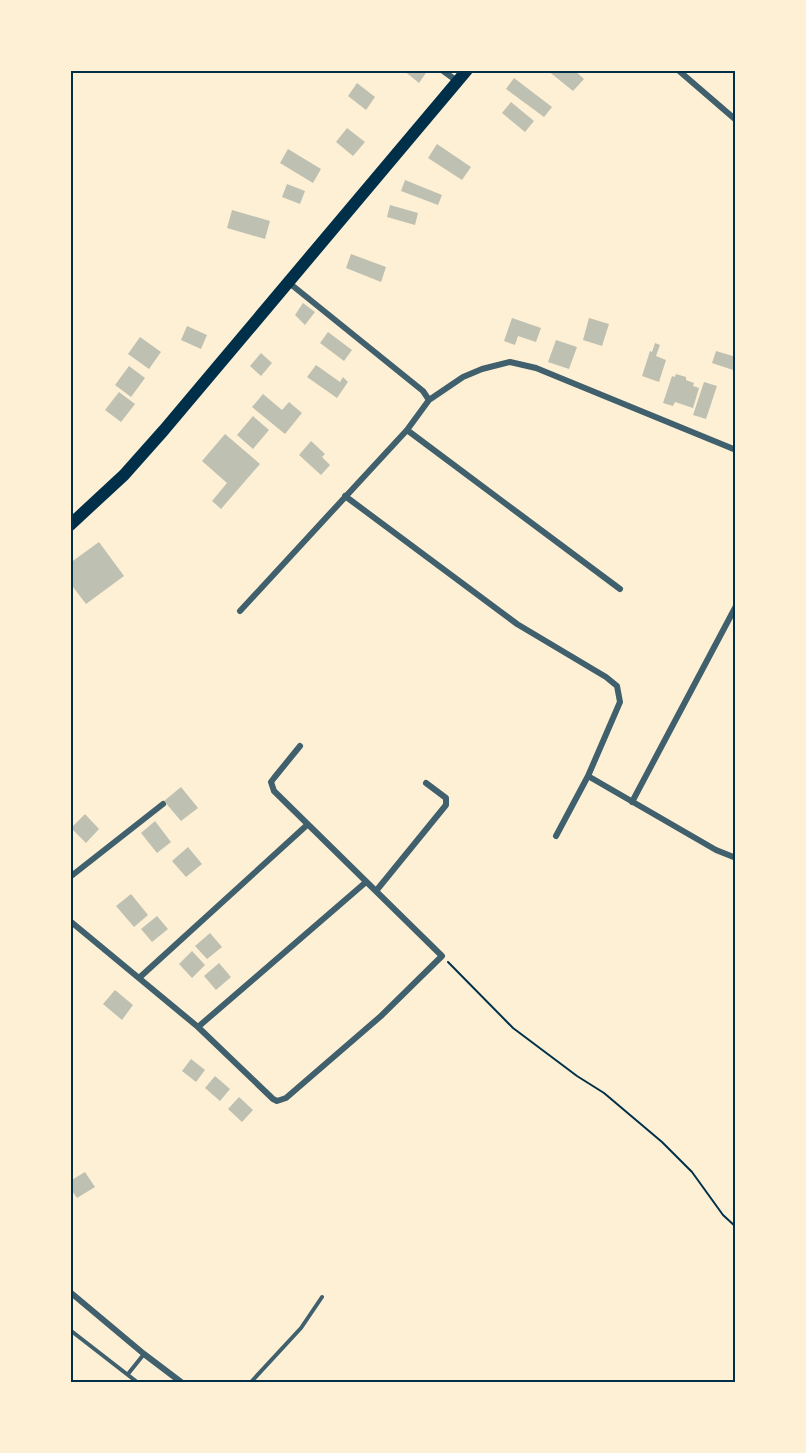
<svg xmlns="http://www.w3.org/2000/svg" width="806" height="1453" font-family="'Archivo Narrow',sans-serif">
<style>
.building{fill:#bec0b2}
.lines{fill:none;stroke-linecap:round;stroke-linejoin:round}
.path{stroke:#003049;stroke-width:2}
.service{stroke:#3f606c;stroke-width:4}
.minor{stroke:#3f606c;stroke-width:6}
.trunk{stroke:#003049;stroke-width:12}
.neatline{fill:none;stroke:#003049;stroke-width:2}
</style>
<rect width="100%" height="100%" fill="#fdf0d5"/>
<path class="building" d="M 403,70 L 428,70 L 419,83 Z
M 547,70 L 574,70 L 584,79 L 573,91 Z
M 514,78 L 552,107 L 544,117 L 506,89 Z
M 357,83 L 375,97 L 366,110 L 348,96 Z
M 511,102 L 534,121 L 525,132 L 502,113 Z
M 347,128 L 365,142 L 353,156 L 336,142 Z
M 437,144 L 471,167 L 462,180 L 428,158 Z
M 288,149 L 321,169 L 313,183 L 280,163 Z
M 405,180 L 442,195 L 438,205 L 401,191 Z
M 287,184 L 305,191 L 300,204 L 282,197 Z
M 390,205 L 418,213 L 415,225 L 387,217 Z
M 232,210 L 270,221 L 265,239 L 227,228 Z
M 351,254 L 386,267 L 381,282 L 346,268 Z
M 303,303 L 315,312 L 305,325 L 295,315 Z
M 512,318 L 541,328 L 536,342 L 518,336 L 515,345 L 504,341 Z
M 589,318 L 609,324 L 602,346 L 583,340 Z
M 187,326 L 207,335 L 201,349 L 181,340 Z
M 328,332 L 352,350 L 344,361 L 320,343 Z
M 140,337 L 161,352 L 149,369 L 128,354 Z
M 556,340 L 577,347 L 569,369 L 548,362 Z
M 655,343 L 660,345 L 656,356 L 666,360 L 659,382 L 642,376 L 650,351 L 652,352 Z
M 716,351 L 736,357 L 736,371 L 712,363 Z
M 261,353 L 272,363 L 261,376 L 250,366 Z
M 316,365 L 340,382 L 343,377 L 348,382 L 337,398 L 307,377 Z
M 129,366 L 145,378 L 131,397 L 115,385 Z
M 676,374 L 686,377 L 686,380 L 694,383 L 693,386 L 699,388 L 693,408 L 675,402 L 673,406 L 663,403 L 672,376 L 675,377 Z
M 704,382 L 717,386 L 706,419 L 693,415 Z
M 119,392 L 135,404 L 121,422 L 105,410 Z
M 263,394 L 282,410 L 289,402 L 302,413 L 285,434 L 252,407 Z
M 253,416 L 269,430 L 253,449 L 237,435 Z
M 225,434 L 260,464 L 221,509 L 212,501 L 227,483 L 202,461 Z
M 311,441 L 325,454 L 322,457 L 330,465 L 321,475 L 299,455 Z
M 99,542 L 124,576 L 86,604 L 70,583 L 70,563 Z
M 181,787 L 198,808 L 181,821 L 164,801 Z
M 85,814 L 99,829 L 86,843 L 71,828 Z
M 155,821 L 171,842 L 157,853 L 141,833 Z
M 188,847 L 202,864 L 186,877 L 172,861 Z
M 131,894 L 148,915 L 134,927 L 116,906 Z
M 157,916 L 168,929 L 152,942 L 141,929 Z
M 210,933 L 222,947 L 207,959 L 195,946 Z
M 192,951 L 205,965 L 192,978 L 179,964 Z
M 219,963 L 231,977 L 216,990 L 204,976 Z
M 115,990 L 133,1005 L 122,1020 L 103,1004 Z
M 191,1059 L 205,1070 L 196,1082 L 182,1071 Z
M 215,1076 L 230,1089 L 220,1101 L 205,1088 Z
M 239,1097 L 253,1110 L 242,1122 L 228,1109 Z
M 85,1172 L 95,1187 L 77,1198 L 70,1188 L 70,1181 Z"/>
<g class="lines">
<path class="path" d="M 448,962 L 513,1028 L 577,1076 L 604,1093 L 662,1142 L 692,1172 L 723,1215 L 736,1227"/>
<path class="service" d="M 70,1330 L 137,1382
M 128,1374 L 144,1354
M 251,1382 L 301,1328 L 322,1297"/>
<path class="minor" d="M 442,70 L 457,81
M 678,70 L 736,120
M 288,282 L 423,391 L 429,400
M 407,430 L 620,589
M 345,496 L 517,624 L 606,677 L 617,686 L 620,702 L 588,776 L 716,850 L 736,858
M 240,611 L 407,430 L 429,400 L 463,377 L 482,369 L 510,362 L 536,368 L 736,450
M 632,802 L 736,606
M 556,836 L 588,776
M 70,877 L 163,804
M 376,891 L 446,805 L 446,798 L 426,783
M 70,921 L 198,1027 L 273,1099 L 277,1101 L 286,1098 L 381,1016 L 442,956 L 274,791 L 271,782 L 274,778 L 300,746
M 139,978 L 307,825
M 198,1027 L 366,882
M 70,1292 L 144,1354 L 181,1382"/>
<path class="trunk" d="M 70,525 L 124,475 L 164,430 L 467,70"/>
</g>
<rect width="806" height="1453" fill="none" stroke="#fdf0d5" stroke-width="144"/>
<rect x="72" y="72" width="662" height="1309" class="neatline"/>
</svg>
